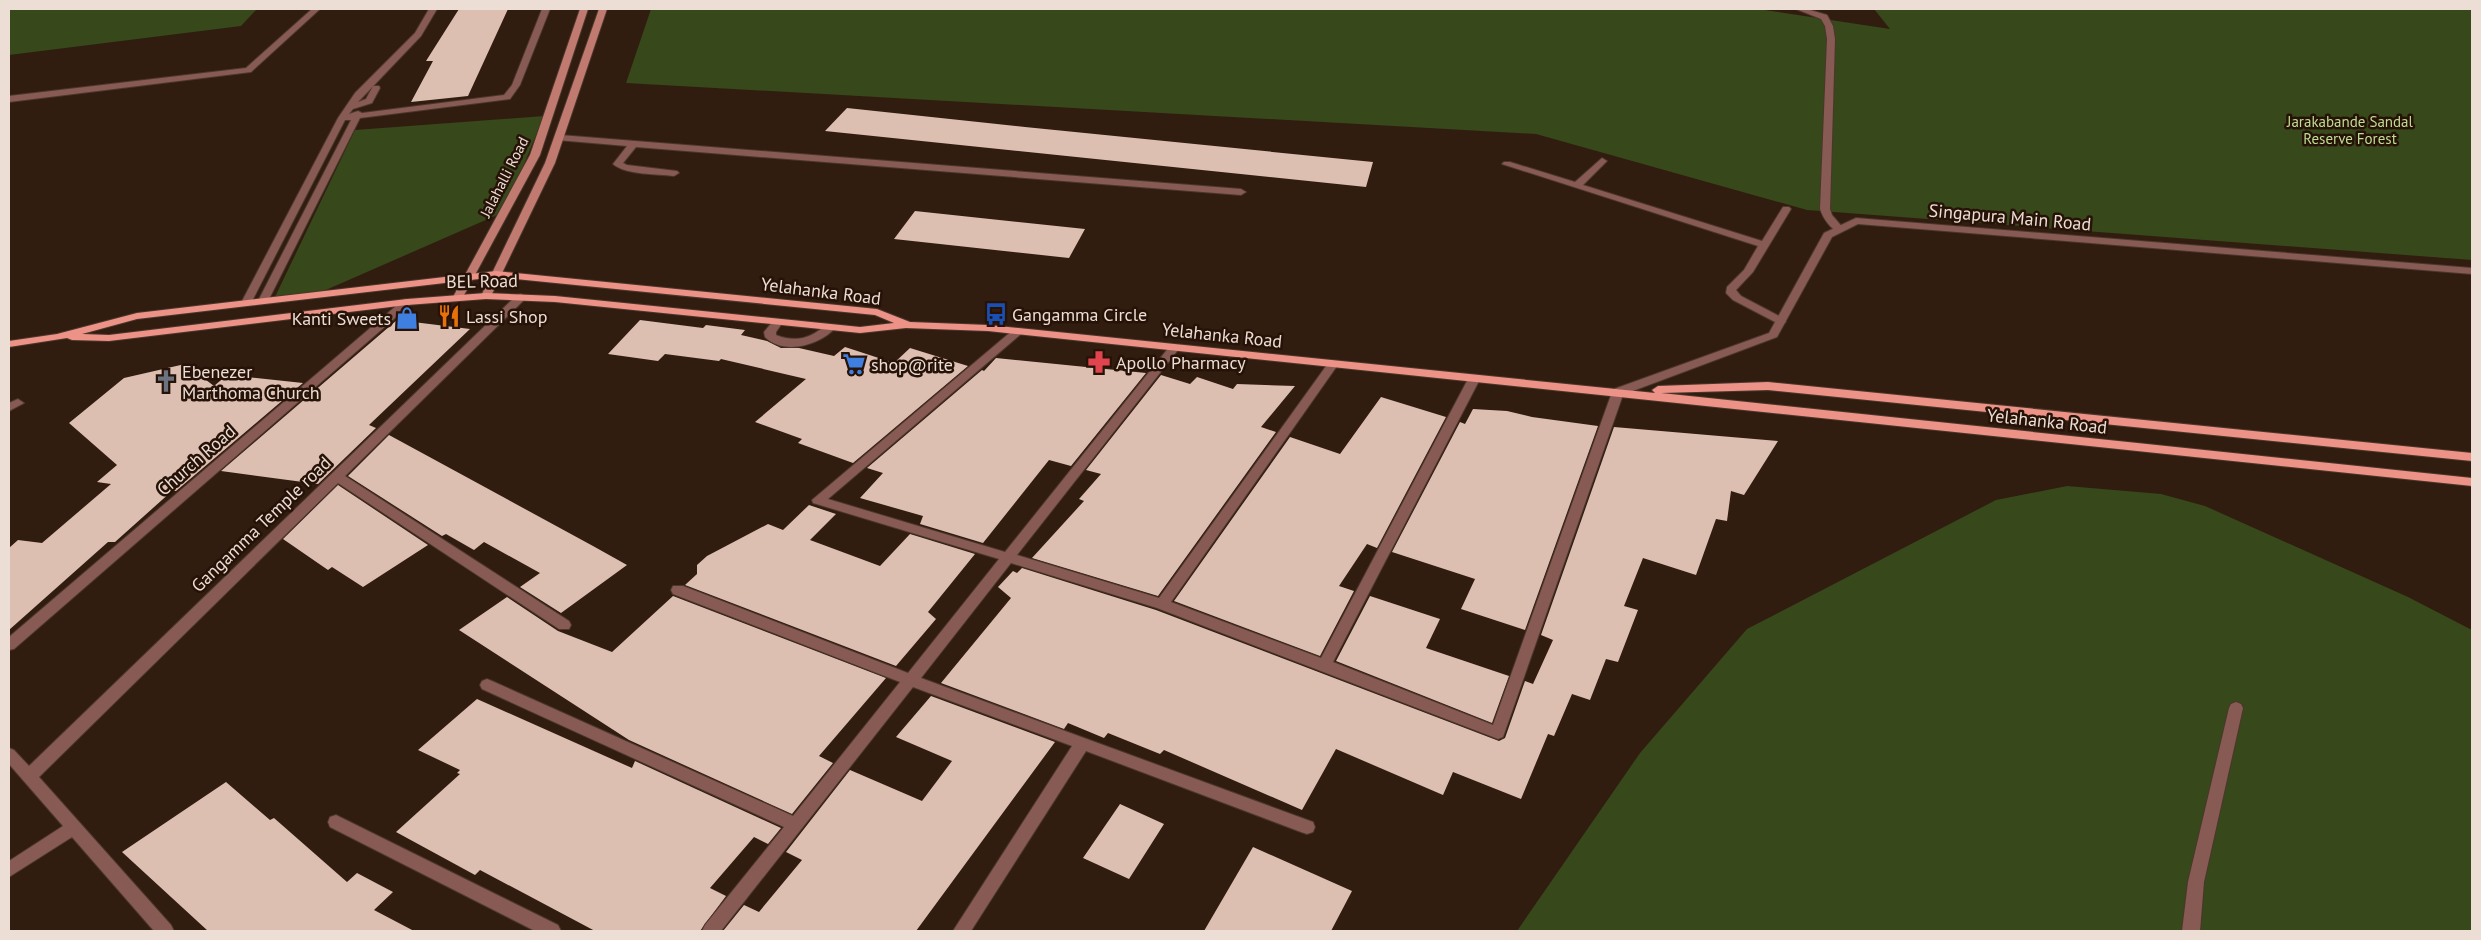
<svg xmlns="http://www.w3.org/2000/svg" width="2481" height="940" font-family="'PT Sans',sans-serif">
<style>
.green{fill:#37481b}
.building{fill:#dcbfb1}
.lines{fill:none;stroke-linecap:round;stroke-linejoin:round}
.service-casing{stroke:#4b372c;stroke-width:2}
.minor-casing{stroke:#4b372c;stroke-width:2}
.tertiary-casing{stroke:#4b372c;stroke-width:2}
.secondary-casing{stroke:#4b372c;stroke-width:2}
.primary-casing{stroke:#4b372c;stroke-width:2}
.service{fill:#875a54;fill-rule:evenodd}
.minor{fill:#875a54;fill-rule:evenodd}
.tertiary{fill:#875a54;fill-rule:evenodd}
.secondary{fill:#c17a70;fill-rule:evenodd}
.primary{fill:#ed9286;fill-rule:evenodd}
.labels{text-anchor:middle;dominant-baseline:central;stroke-width:5;stroke-linejoin:round;paint-order:stroke}
.far-park-label{font-size:15px;fill:#bfde94;stroke:#261207}
.far-street-label{font-size:15px;fill:#ecddd5;stroke:#261207}
.street-label{font-size:18px;fill:#ecddd5;stroke:#261207}
.poi-label{font-size:18px;fill:#ecddd5;stroke:#261207;text-anchor:start}
</style>
<rect width="100%" height="100%" fill="#311c10"/>
<path class="green" d="M 9,9 L 257,9 L 241,26 L 9,55 Z
M 651,9 L 1758,9 L 1890,29 L 1874,9 L 2472,9 L 2472,260 L 1807,210 L 1536,134 L 626,83 Z
M 544,116 L 504,212 L 319,293 L 274,299 L 355,130 Z
M 2067,486 L 2161,494 L 2205,506 L 2408,597 L 2472,630 L 2472,931 L 1517,931 L 1640,753 L 1747,629 L 1996,500 Z"/>
<path class="building" d="M 459,9 L 508,9 L 468,96 L 411,102 L 433,61 L 426,61 Z
M 847,108 L 1025,127 L 1373,162 L 1366,187 L 825,131 Z
M 915,211 L 1085,229 L 1069,258 L 894,239 Z
M 397,320 L 470,329 L 369,425 L 376,428 L 318,484 L 221,471 Z
M 640,320 L 703,328 L 706,325 L 745,330 L 741,335 L 767,341 L 781,348 L 799,348 L 834,356 L 845,347 L 894,363 L 910,348 L 968,366 L 853,463 L 798,443 L 802,439 L 755,422 L 806,379 L 721,359 L 719,361 L 665,354 L 658,361 L 608,354 Z
M 996,358 L 1146,373 L 1071,466 L 1049,460 L 983,543 L 920,524 L 923,516 L 860,498 L 883,473 L 867,468 L 982,370 L 984,371 Z
M 185,364 L 214,386 L 227,375 L 303,383 L 176,491 L 172,491 L 115,542 L 108,542 L 9,630 L 9,548 L 18,540 L 42,543 L 111,484 L 97,482 L 117,465 L 69,423 L 124,378 Z
M 1161,375 L 1190,384 L 1197,377 L 1233,389 L 1237,384 L 1295,386 L 1261,427 L 1276,432 L 1158,596 L 1032,558 L 1084,501 L 1079,499 L 1101,474 L 1086,470 Z
M 1381,397 L 1446,417 L 1377,548 L 1367,544 L 1339,586 L 1354,591 L 1320,656 L 1174,601 L 1290,437 L 1340,454 Z
M 1473,409 L 1507,411 L 1532,417 L 1598,426 L 1525,630 L 1461,609 L 1475,579 L 1392,552 L 1460,422 L 1465,424 Z
M 1614,427 L 1778,441 L 1744,495 L 1731,491 L 1727,521 L 1716,519 L 1696,575 L 1643,558 L 1624,606 L 1638,610 L 1618,662 L 1606,659 L 1590,700 L 1572,694 L 1554,736 L 1548,734 L 1521,799 L 1453,772 L 1443,795 L 1336,749 L 1302,810 L 1164,750 L 1160,754 L 1108,733 L 1104,738 L 1068,723 L 1064,729 L 941,683 L 1011,598 L 998,587 L 1013,571 L 1017,573 L 1022,568 L 1156,610 L 1499,741 L 1505,738 L 1525,681 L 1533,684 L 1553,640 L 1541,635 Z
M 389,435 L 593,546 L 627,565 L 561,613 L 520,587 L 540,573 L 484,542 L 474,550 L 446,534 L 442,536 L 348,476 Z
M 338,485 L 428,545 L 363,587 L 332,567 L 328,570 L 283,539 Z
M 809,505 L 836,514 L 810,540 L 880,566 L 910,534 L 975,554 L 928,612 L 936,619 L 896,666 L 685,585 L 697,574 L 697,565 L 707,556 L 768,524 L 783,530 Z
M 673,596 L 886,678 L 819,756 L 833,763 L 792,814 L 629,740 L 459,630 L 507,597 L 558,631 L 612,652 Z
M 1370,596 L 1440,619 L 1426,648 L 1509,676 L 1492,723 L 1336,661 Z
M 931,696 L 1055,742 L 916,931 L 723,931 L 744,905 L 759,912 L 802,860 L 786,852 L 850,770 L 922,801 L 952,761 L 896,737 Z
M 477,699 L 632,768 L 635,761 L 781,828 L 768,844 L 754,837 L 710,888 L 726,896 L 700,931 L 595,931 L 480,870 L 475,875 L 396,832 L 460,774 L 457,773 L 460,770 L 418,750 Z
M 226,782 L 270,820 L 274,818 L 347,882 L 357,873 L 393,892 L 374,910 L 414,931 L 208,931 L 122,852 Z
M 1120,804 L 1164,824 L 1129,879 L 1083,858 Z
M 1253,847 L 1352,891 L 1331,931 L 1204,931 Z"/>
<g class="lines">
<defs>
<path id="service" d="M 312,9 L 320,9 L 251,72 L 9,102 L 9,96 L 246,68 Z
M 1796,9 L 1807,9 L 1827,15 L 1833,26 L 1835,39 L 1830,209 L 1832,215 L 1844,229 L 1839,232 C 1830,229 1823,218 1820,209 L 1827,39 L 1825,26 L 1821,19 Z
M 1602,158 L 1607,161 L 1583,185 L 1762,241 L 1783,207 L 1789,207 L 1791,209 L 1753,272 L 1736,290 L 1741,296 L 1785,319 L 1786,321 L 1785,323 L 1777,323 L 1733,300 L 1726,293 L 1727,287 L 1744,270 L 1758,246 L 1502,164 L 1504,162 L 1510,162 L 1575,182 Z
M 778,319 L 783,322 L 776,332 L 776,335 C 796,343 811,338 826,325 L 830,324 L 836,327 C 821,345 784,356 765,337 L 764,332 L 774,320 Z
M 2236,702 L 2241,704 L 2243,708 L 2204,882 L 2200,931 L 2182,931 L 2188,882 L 2229,708 L 2231,704 Z"/>
<path id="minor" d="M 429,9 L 437,9 L 421,36 L 358,102 L 366,99 L 373,86 L 379,86 L 380,88 L 372,103 L 353,109 L 349,114 L 358,111 L 362,113 L 504,95 L 512,85 L 542,9 L 550,9 L 520,85 L 510,99 L 360,118 L 268,301 L 267,303 L 259,303 L 258,301 L 351,120 L 345,120 L 251,303 L 250,305 L 242,305 L 241,303 L 338,118 L 355,93 L 415,33 Z
M 560,135 L 1241,189 L 1246,192 L 1241,195 L 636,147 L 623,163 L 627,165 L 677,171 L 679,173 L 674,176 C 658,174 625,175 613,164 L 627,146 L 557,140 L 555,138 Z
M 521,294 L 526,297 L 525,299 L 345,476 L 569,621 L 571,625 L 569,629 L 559,629 L 338,483 L 39,777 L 171,925 L 174,931 L 154,931 L 72,837 L 9,877 L 9,861 L 63,826 L 9,764 L 9,748 L 14,750 L 29,766 L 517,295 Z
M 407,299 L 411,300 L 412,302 L 411,304 L 14,649 L 9,650 L 9,637 L 403,300 Z
M 1017,329 L 1023,332 L 1021,334 L 828,499 L 1005,552 L 1170,346 L 1178,346 L 1180,348 L 1178,350 L 1017,555 L 1159,598 L 1329,362 L 1337,362 L 1339,364 L 1337,366 L 1171,602 L 1321,658 L 1468,379 L 1470,377 L 1478,377 L 1480,379 L 1333,662 L 1493,725 L 1612,392 L 1618,388 L 1622,389 L 1624,392 L 1503,737 L 1498,739 L 1493,737 L 1157,608 L 1011,563 L 921,678 L 1313,822 L 1315,827 L 1313,832 L 1307,834 L 1301,832 L 1086,751 L 971,931 L 953,931 L 1072,746 L 913,687 L 721,931 L 702,931 L 705,925 L 784,827 L 482,689 L 480,685 L 482,681 L 487,679 L 492,681 L 793,816 L 900,682 L 673,594 L 671,590 L 673,586 L 683,586 L 908,673 L 999,559 L 813,503 L 812,500 L 1013,330 Z
M 18,399 L 24,403 L 9,411 L 9,403 Z
M 336,815 L 558,925 L 561,931 L 535,931 L 330,827 L 328,822 L 330,817 Z"/>
<path id="tertiary" d="M 1856,218 L 2472,268 L 2472,274 L 1858,224 L 1832,237 L 1777,337 L 1622,395 L 1614,395 L 1612,392 L 1614,389 L 1769,333 L 1824,233 Z"/>
<path id="secondary" d="M 580,9 L 588,9 L 540,155 L 463,297 L 458,300 L 454,299 L 453,297 L 530,155 Z
M 599,9 L 607,9 L 555,163 L 491,296 L 490,298 L 482,298 L 481,296 L 545,163 Z"/>
<path id="primary" d="M 496,271 L 877,309 L 910,322 L 988,325 L 1655,393 L 1652,390 L 1658,386 L 1768,382 L 2472,453 L 2472,461 L 1768,390 L 1661,393 L 2472,478 L 2472,486 L 988,331 L 906,328 L 860,333 L 555,302 L 486,299 L 407,305 L 109,341 L 72,340 L 67,338 L 9,347 L 9,341 L 57,334 L 137,313 ZM 496,277 L 875,315 L 894,323 L 860,327 L 555,296 L 486,293 L 407,299 L 109,335 L 82,334 L 137,319 Z"/>
</defs>
<use href="#service" class="service-casing"/>
<use href="#minor" class="minor-casing"/>
<use href="#tertiary" class="tertiary-casing"/>
<use href="#secondary" class="secondary-casing"/>
<use href="#primary" class="primary-casing"/>
<use href="#service" class="service"/>
<use href="#minor" class="minor"/>
<use href="#tertiary" class="tertiary"/>
<use href="#secondary" class="secondary"/>
<use href="#primary" class="primary"/>
</g>
<defs>
<symbol id="bus-bare" viewBox="-9 -9 18 18"><path d="M-5-6H5V4H4V6H2V4H-2V6H-4V4H-5ZM-3.5-4V0h7V-4ZM-3.5 1.2v1.5H-2V1.2ZM2 1.2v1.5H3.5V1.2Z" fill="#1a4fb4" stroke="#261207" stroke-width="2.5" paint-order="stroke"/></symbol>
<symbol id="restaurant-bare" viewBox="-9 -9 18 18"><path d="M-5-6h1v4h1v-4h1v4h1v-4h1v5L-1.5 .5V6h-2V.5L-5-1ZM5-6V6H3V1.5H1.5Q1.5-4 5-6Z" fill="#e8710a" stroke="#261207" stroke-width="2.5" paint-order="stroke"/></symbol>
<symbol id="shop-bare" viewBox="-9 -9 18 18"><path d="M-5-2.5h2.3a2.7 3.5 0 0 1 5.4 0H5L5.5 6h-11ZM-1.5-2.5h3a1.5 2.3 0 0 0-3 0Z" fill="#3f7fe0" stroke="#261207" stroke-width="2.5" paint-order="stroke"/></symbol>
<symbol id="pharmacy-bare" viewBox="-9 -9 18 18"><path d="M-2-6h4v4h4v4h-4v4h-4v-4h-4v-4h4Z" fill="#e0444e" stroke="#261207" stroke-width="2.5" paint-order="stroke"/></symbol>
<symbol id="supermarket-bare" viewBox="-9 -9 18 18"><path d="M-6-5.5h2.5l.6 2H6L4.5 2H-2.5L-4.4-4H-6ZM-1.5 3.2a1.3 1.3 0 1 0 .1 0ZM3 3.2a1.3 1.3 0 1 0 .1 0Z" fill="#3f7fe0" stroke="#261207" stroke-width="2.5" paint-order="stroke"/></symbol>
<symbol id="church-bare" viewBox="-9 -9 18 18"><path d="M-1.2-6h2.4v3.5h3.3v2.4h-3.3V6h-2.4V-.1h-3.3v-2.4h3.3Z" fill="#6b7280" stroke="#261207" stroke-width="2.5" paint-order="stroke"/></symbol>
</defs>
<g fill-rule="evenodd">
<use href="#bus-bare" x="980" y="298" width="32" height="32"/>
<use href="#restaurant-bare" x="433" y="300" width="32" height="32"/>
<use href="#shop-bare" x="391" y="302" width="32" height="32"/>
<use href="#pharmacy-bare" x="1083" y="346" width="32" height="32"/>
<use href="#supermarket-bare" x="838" y="348" width="32" height="32"/>
<use href="#church-bare" x="150" y="365" width="32" height="32"/>
</g>
<g class="labels">
<g class="far-park-label">
<text x="2350" y="121">Jarakabande Sandal<tspan x="2350" dy="17">Reserve Forest</tspan></text>
</g>
<g class="far-street-label">
<text transform="translate(504 177) rotate(-63)">Jalahalli Road</text>
</g>
<g class="street-label">
<text transform="translate(2010 217) rotate(5)">Singapura Main Road</text>
<text transform="translate(482 281) rotate(-1)">BEL Road</text>
<text transform="translate(821 291) rotate(7)">Yelahanka Road</text>
<text transform="translate(1222 335) rotate(6)">Yelahanka Road</text>
<text transform="translate(2047 421) rotate(6)">Yelahanka Road</text>
<text transform="translate(196 460) rotate(-41)">Church Road</text>
<text transform="translate(261 524) rotate(-44)">Gangamma Temple road</text>
</g>
<g class="poi-label">
<text x="1012" y="314">Gangamma Circle</text>
<text x="466" y="316">Lassi Shop</text>
<text x="391" y="318" text-anchor="end">Kanti Sweets</text>
<text x="1116" y="362">Apollo Pharmacy</text>
<text x="871" y="364">shop@rite</text>
<text x="182" y="371">Ebenezer<tspan x="182" dy="21">Marthoma Church</tspan></text>
</g>
</g>
<rect width="2481" height="940" fill="none" stroke="#ecddd5" stroke-width="20"/>
</svg>
